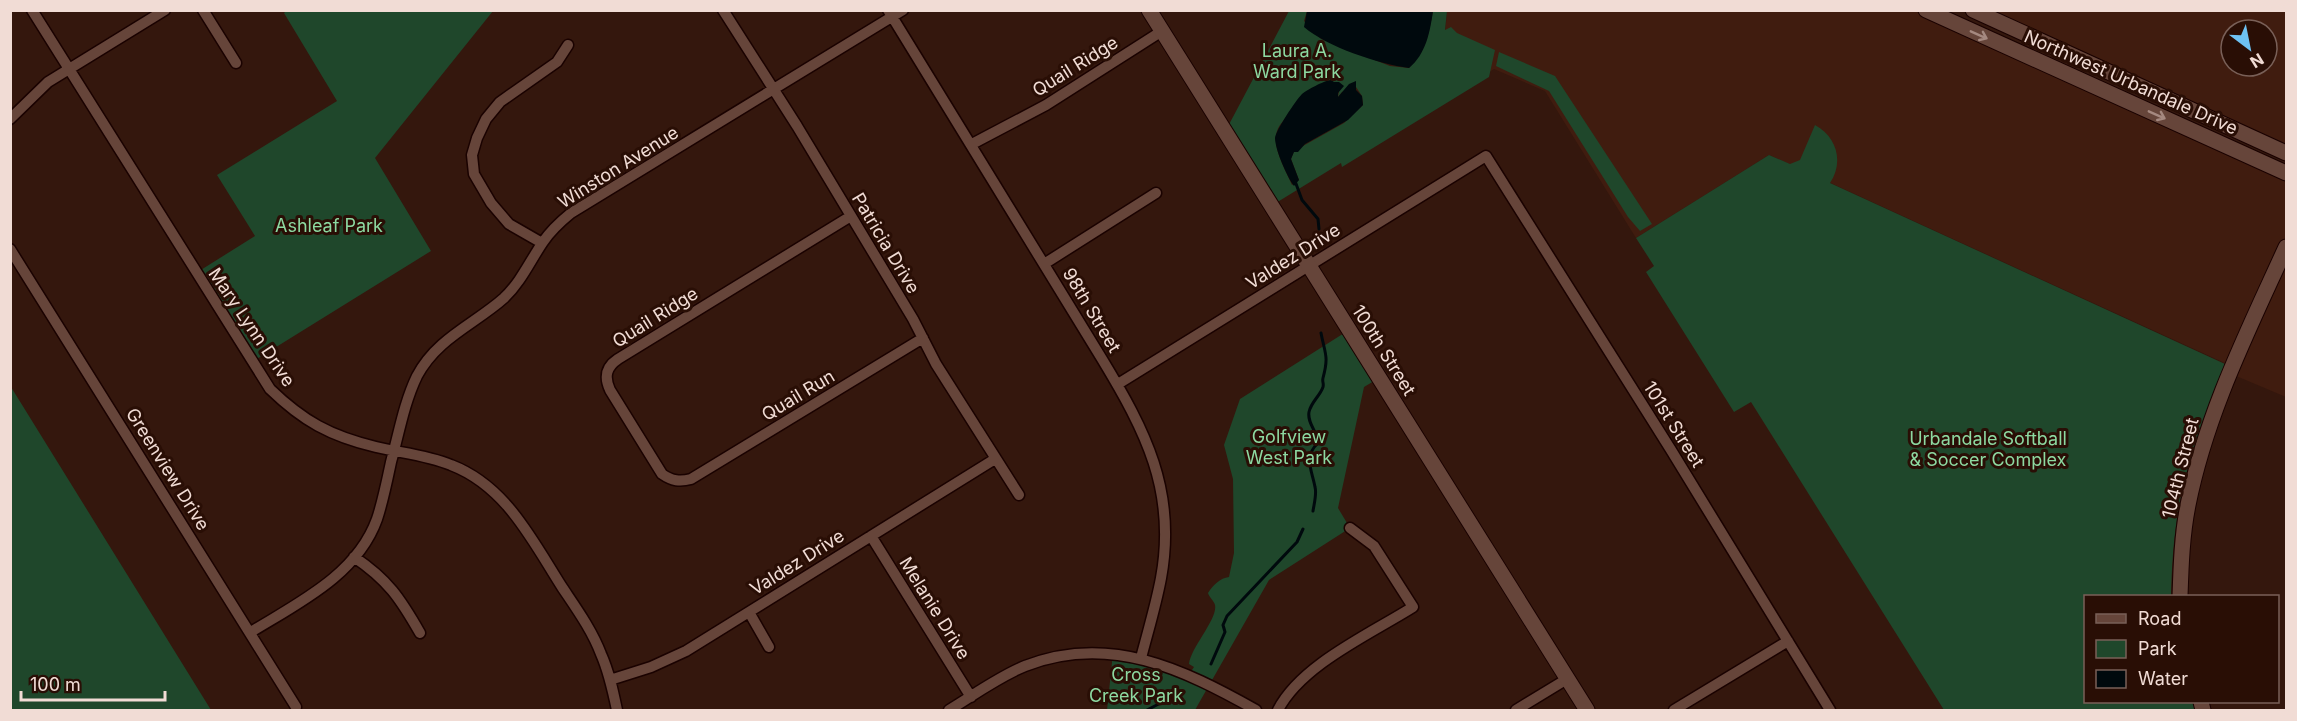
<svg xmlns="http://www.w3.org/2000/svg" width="2297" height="721" font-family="Inter,sans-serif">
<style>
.built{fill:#401c0f;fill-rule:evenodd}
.green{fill:#1f472b;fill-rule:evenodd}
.water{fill:#00090d}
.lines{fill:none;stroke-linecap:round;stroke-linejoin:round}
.stream{stroke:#00090d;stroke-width:3}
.street-casing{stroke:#1a0200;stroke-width:13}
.secondary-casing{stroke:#1a0200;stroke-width:17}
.street{stroke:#66453a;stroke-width:10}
.secondary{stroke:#66453a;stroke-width:15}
.oneway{stroke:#a58980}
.labels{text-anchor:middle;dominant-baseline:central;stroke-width:6;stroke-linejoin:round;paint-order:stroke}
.park-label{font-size:18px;fill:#8dd9a1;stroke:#290e05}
.street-label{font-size:18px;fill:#f1dcd5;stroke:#290e05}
</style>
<rect width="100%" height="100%" fill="#34170d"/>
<path class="built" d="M 1447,11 L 1926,11 L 2286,173 L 2286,397 L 2229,373 L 2227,364 L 1769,155 L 1636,238 L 1545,91 L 1494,69 L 1439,103 Z
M 1973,11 L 2286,11 L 2286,153 ZM 2231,30 L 2267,30 L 2267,66 L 2231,66 Z"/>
<path class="green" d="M 286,11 L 493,11 L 375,158 L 431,251 L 252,362 L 196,273 L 255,236 L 217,175 L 337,101 L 284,13 Z
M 1289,11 L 1307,11 L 1304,21 L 1321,39 L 1390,66 L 1409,68 C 1427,47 1428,37 1433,11 L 1447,11 L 1445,30 L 1451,27 L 1457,33 L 1495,50 L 1489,77 L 1342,167 L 1341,163 L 1271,206 L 1225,132 ZM 1334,82 L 1339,91 L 1338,97 L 1342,92 L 1356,87 L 1362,96 L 1363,105 L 1344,123 L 1294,151 L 1291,159 L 1299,180 L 1292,185 C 1286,171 1274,151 1276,136 C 1277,125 1285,120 1290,112 C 1305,91 1307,87 1334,82 Z
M 1499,52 L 1555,76 L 1652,224 L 1640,231 L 1628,217 L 1549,91 L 1496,66 Z
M 1815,125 C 1837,137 1844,162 1830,183 L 2225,364 C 2212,402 2196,439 2185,478 C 2175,517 2172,556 2171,596 L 2086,596 L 2086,702 L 2193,702 L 2195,710 L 1944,710 L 1751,402 L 1734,412 L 1646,272 L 1654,266 L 1636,238 L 1769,155 L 1790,164 L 1800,160 Z
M 1349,330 L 1379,378 L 1364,387 L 1338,508 L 1350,528 L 1269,580 L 1195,710 L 1107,710 L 1113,653 L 1188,676 L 1194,667 L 1189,664 C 1191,647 1218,619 1215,605 C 1214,601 1209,597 1208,593 C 1213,585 1220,578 1229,577 L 1234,553 L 1233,479 L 1224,445 L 1240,399 Z
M 11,387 L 211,710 L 11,710 Z"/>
<path class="water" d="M 1307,11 L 1307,10 L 1433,11 C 1430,32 1426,54 1409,68 C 1379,64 1327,47 1304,27 Z
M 1331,80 L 1334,82 L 1339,82 L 1344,86 L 1338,93 L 1338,97 L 1349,84 L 1356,81 L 1356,90 L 1362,96 L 1363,105 L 1348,120 L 1305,144 L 1298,152 L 1294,152 L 1291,159 L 1299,180 L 1294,186 C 1287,177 1275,149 1275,138 C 1276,130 1296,100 1302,94 C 1307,90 1323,81 1331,80 Z"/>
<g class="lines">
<path class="stream" d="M 1295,181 L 1302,200 L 1318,219 L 1319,229
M 1313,511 C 1314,504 1317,494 1315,487 C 1312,470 1303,457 1318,443 C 1318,432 1307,424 1309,412 C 1311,402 1320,396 1323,387 C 1324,383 1322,382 1323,378 C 1329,356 1325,354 1321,333
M 1211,664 L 1225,632 L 1223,625 L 1227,616 L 1297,542 L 1303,529
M 1147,710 L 1182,692"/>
<defs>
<path id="street" d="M 32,10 L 270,389 C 303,421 330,436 376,447 C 401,453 427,455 451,465 C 506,486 532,540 562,587 C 576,608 592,630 601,654 C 609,672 613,691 617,710
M 203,10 L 236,63
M 723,10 L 797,126 L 913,319 L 936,364 L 1019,495
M 888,10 L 1102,359 C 1145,430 1177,491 1161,578 C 1156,605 1148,631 1141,658
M 10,119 L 48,82 L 165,10
M 972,144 L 1046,105 L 1162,31
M 851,216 L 618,359 C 606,367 604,377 610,390 L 662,474 C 672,481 680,482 691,479 L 923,338
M 542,243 L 509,224 L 491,203 L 474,174 L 472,155 L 477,138 L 486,119 L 500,102 L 557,62 L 568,45
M 10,249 L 296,707
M 1044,264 L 1156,193
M 1118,384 L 1486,156 L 1671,450 L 1830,710
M 871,536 L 971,697
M 354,557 C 388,580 400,598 420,633
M 749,612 L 769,647
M 251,632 C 298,603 357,575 377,519 C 383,501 387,481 391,462 C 399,433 404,403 417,376 C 437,338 475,324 504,298 C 521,282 530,261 543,242 C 551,230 560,222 571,213 L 903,10
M 610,680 L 651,667 L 686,651 L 995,459
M 949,710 C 974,695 998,677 1025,666 C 1109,633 1183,669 1256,710
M 1278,710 C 1301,665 1370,634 1413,607 L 1374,546 L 1350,528
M 1516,710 L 1567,679
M 1674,710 L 1788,641"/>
<path id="secondary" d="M 1149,10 L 1587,710
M 1926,10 L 2286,173
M 1973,10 L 2286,153
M 2180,596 C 2181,566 2182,535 2188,505 C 2206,414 2248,331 2286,247
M 2201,702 L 2203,710"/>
</defs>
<use href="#street" class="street-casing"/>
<use href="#secondary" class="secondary-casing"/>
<use href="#street" class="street"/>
<use href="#secondary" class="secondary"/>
</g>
<defs><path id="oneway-shaft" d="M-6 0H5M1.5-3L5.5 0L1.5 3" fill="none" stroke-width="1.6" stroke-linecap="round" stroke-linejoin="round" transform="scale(1.5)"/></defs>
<g class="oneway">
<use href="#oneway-shaft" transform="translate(1979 35) rotate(24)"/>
<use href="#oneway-shaft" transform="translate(2157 115) rotate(24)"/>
</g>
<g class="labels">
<g class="park-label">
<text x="1297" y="50">Laura A.<tspan x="1297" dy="21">Ward Park</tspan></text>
<text x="329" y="225">Ashleaf Park</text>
<text x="1289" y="436">Golfview<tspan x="1289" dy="21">West Park</tspan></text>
<text x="1988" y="438">Urbandale Softball<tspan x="1988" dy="21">&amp; Soccer Complex</tspan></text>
<text x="1136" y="674">Cross<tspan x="1136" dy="21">Creek Park</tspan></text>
</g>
<g class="street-label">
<text transform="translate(1075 66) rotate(-32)">Quail Ridge</text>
<text transform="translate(2131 82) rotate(24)">Northwest Urbandale Drive</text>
<text transform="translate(618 167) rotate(-32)">Winston Avenue</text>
<text transform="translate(886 243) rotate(59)">Patricia Drive</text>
<text transform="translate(1293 256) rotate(-32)">Valdez Drive</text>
<text transform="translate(1092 310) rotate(59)">98th Street</text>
<text transform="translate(655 317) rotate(-32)">Quail Ridge</text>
<text transform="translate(252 327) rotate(56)">Mary Lynn Drive</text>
<text transform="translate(1384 350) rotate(58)">100th Street</text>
<text transform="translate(798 395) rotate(-31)">Quail Run</text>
<text transform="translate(1674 424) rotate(58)">101st Street</text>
<text transform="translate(2180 468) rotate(-76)">104th Street</text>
<text transform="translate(168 469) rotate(58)">Greenview Drive</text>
<text transform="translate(797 562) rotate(-32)">Valdez Drive</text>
<text transform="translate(935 608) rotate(58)">Melanie Drive</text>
</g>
</g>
<rect width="2297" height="721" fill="none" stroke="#f1dcd5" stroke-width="24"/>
<rect x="2084" y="595" width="195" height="108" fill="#290e05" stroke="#796058" stroke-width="1.5"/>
<rect x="2096" y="614" width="30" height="9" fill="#66453a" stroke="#796058" stroke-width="1.5"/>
<text x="2138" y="625" font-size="18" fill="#f1dcd5">Road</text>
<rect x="2096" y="640" width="30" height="18" fill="#1f472b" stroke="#796058" stroke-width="1.5"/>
<text x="2138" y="655" font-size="18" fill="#f1dcd5">Park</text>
<rect x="2096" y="670" width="30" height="18" fill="#00090d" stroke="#796058" stroke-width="1.5"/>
<text x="2138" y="685" font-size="18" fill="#f1dcd5">Water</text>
<g transform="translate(2249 48) rotate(148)"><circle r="28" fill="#290e05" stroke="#796058" stroke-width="1.5"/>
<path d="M0-4.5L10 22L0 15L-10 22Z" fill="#6ec2f3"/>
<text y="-9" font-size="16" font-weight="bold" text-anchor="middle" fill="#f1dcd5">N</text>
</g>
<path d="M21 691v9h144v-9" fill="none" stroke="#f1dcd5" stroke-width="3"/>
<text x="30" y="691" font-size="18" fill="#f1dcd5" stroke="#290e05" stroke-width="4.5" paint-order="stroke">100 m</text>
</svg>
